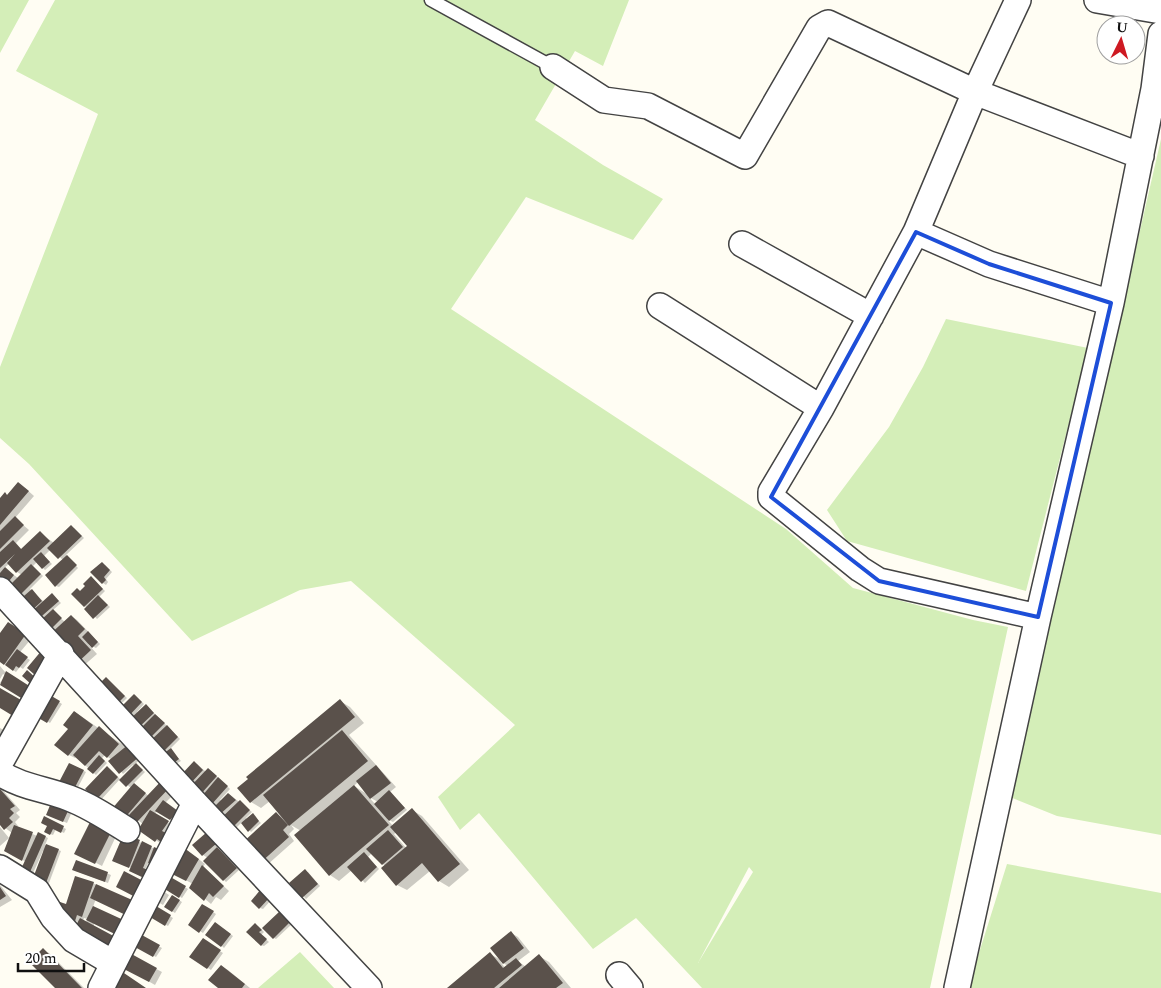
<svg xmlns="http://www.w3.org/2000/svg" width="1161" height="988" font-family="Spectral,serif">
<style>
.green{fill:#d4eeb8;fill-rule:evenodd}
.shadow{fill:#0003;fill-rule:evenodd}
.building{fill:#5a514b}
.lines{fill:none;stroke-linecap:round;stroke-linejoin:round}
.service-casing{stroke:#434343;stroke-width:15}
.minor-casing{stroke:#434343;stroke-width:28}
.service{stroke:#fff;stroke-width:12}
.minor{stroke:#fff;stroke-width:25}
.marked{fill:none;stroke:#1d4ed8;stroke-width:4;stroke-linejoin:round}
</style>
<rect width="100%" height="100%" fill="#fffdf3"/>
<path class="green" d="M 0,0 L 29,0 L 0,53 Z
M 55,0 L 629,0 L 603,66 L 575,51 L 535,120 L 603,165 L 663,199 L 633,240 L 526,197 L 451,309 L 786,529 L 853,588 L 973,620 L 1008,627 L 930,988 L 702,988 L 636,918 L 593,949 L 479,813 L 460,830 L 438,797 L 515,725 L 351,581 L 300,590 L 192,641 L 29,464 L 0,438 L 0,367 L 98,114 L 16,71 ZM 749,867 L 753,872 L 698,963 Z
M 1161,139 L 1161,835 L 1057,816 L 1010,797 Z
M 946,319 L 1088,348 L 1026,591 L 847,541 L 827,510 L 889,427 L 923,367 Z
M 1007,864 L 1161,893 L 1161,988 L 968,988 Z
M 300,952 L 334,988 L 258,988 Z"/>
<path class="shadow" d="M 25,488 L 34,496 L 15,518 L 29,530 L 16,543 L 22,550 L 40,533 L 54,543 L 74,528 L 84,538 L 66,555 L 78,568 L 59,587 L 56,586 L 63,560 L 51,549 L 44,556 L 52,564 L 45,570 L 37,562 L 33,566 L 43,576 L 30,589 L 44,602 L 52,595 L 55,597 L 61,603 L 53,610 L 54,612 L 66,623 L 71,616 L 77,620 L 100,644 L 96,648 L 88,644 L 97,654 L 81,668 L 56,631 L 0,575 L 0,501 ZM 9,564 L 17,572 L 22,575 L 18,578 L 4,568 Z
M 105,565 L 112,572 L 106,579 L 108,582 L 106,585 L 103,583 Z
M 93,579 L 105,591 L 99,597 L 110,607 L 97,619 L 85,606 L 78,589 L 80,591 Z
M 9,623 L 31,639 L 21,651 L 21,654 L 30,660 L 23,669 L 20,667 L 16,672 L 0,661 L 0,635 Z
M 0,666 L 5,672 L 36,691 L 29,702 L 0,683 L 5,675 L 3,674 L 0,679 Z
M 107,679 L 127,698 L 123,702 L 111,701 Z
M 44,692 L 62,704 L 50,723 L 32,712 Z
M 135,695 L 144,704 L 137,712 L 138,714 L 146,706 L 149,708 L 180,739 L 170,749 L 181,761 L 174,765 L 127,718 Z
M 340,701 L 350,707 L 364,723 L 349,735 L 396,787 L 390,792 L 407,810 L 393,822 L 387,819 L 393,826 L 412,810 L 422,816 L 469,870 L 449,887 L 439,881 L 430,871 L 407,890 L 397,885 L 385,866 L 372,853 L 368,857 L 379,869 L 365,883 L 352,870 L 339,881 L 330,875 L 301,831 L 291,825 L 294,829 L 289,834 L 294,841 L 266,866 L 260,863 L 276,814 L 284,818 L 270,801 L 261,808 L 251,802 L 239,788 ZM 358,782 L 367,794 L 354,786 ZM 369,797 L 378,802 L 375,804 ZM 397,832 L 409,846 L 406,848 L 394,834 Z
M 75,712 L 142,758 L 135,764 L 145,772 L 133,784 L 149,796 L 164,779 L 178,790 L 165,803 L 179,813 L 173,821 L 158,811 L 154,814 L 174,826 L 162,844 L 139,830 L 143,824 L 131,815 L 126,820 L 131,788 L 121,780 L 135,767 L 133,765 L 123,774 L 112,760 L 105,755 L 102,758 L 107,763 L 96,775 L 76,757 L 75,758 L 69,755 L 69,729 Z
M 0,728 L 9,733 L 0,739 Z
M 70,764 L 86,772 L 76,791 Z
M 197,764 L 206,772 L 211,771 L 230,789 L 220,800 L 222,801 L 229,794 L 252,812 L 246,818 L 247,820 L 253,815 L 261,823 L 251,832 L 242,822 L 231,833 L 217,806 L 191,783 Z
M 110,769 L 120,779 L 100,801 L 97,799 Z
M 0,787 L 20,810 L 16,813 L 20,817 L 15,822 L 18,826 L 17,827 L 37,836 L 46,837 L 48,838 L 45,845 L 61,851 L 49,883 L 37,879 L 45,852 L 43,851 L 29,882 L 26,862 L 6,850 L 12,833 L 0,824 Z
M 52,805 L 71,814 L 67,823 L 50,816 Z
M 45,818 L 66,829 L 64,833 L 56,829 L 53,835 L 45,832 L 48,826 Z
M 92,819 L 118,832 L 102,866 L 81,855 Z
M 0,827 L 9,838 L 0,846 Z
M 207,833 L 219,845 L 216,848 L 239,870 L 226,882 L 205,861 L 208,858 L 203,855 Z
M 124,835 L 155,849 L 145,870 L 132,868 L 116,862 Z
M 187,850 L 205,864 L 203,867 L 229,891 L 221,900 L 216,897 L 211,904 L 191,887 L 193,884 L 174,874 Z
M 0,853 L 21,866 L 18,872 L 0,865 Z
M 77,861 L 111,875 L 108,883 L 76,871 Z
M 308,872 L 320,886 L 306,899 L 291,883 Z
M 168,877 L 188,889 L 182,898 L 162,886 Z
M 93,883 L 100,887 L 93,907 L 94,926 L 63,918 L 67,906 ZM 84,918 L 88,919 L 86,922 L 83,921 Z
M 0,885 L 12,900 L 0,907 Z
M 160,889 L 169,895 L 163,905 L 153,899 Z
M 262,891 L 272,899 L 263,909 L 260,908 Z
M 172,896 L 182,902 L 175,913 L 166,907 Z
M 152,905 L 173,918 L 168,926 L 147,914 Z
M 203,905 L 216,914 L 203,933 L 190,925 Z
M 281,913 L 292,924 L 276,939 L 274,938 Z
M 218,925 L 233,936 L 224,948 L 222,946 Z
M 258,926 L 264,932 L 261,935 L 269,942 L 264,946 L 261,945 Z
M 511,933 L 518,937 L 530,952 L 518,961 L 526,967 L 539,956 L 549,962 L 571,988 L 449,988 L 490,954 L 501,960 ZM 500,961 L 508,966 L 505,968 Z
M 140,936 L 162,948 L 156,957 L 135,945 Z
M 203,940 L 223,953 L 211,970 L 191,957 Z
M 43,950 L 49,953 L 84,988 L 57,988 Z
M 126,953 L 162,972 L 155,985 L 120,965 Z
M 221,966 L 228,970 L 250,988 L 220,988 Z"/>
<path class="building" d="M 18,482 L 29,491 L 0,525 L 0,498 L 5,492 L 7,495 Z
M 15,516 L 24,525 L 0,549 L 0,531 Z
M 71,525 L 82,536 L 58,559 L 47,548 Z
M 40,531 L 50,541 L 16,573 L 7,563 L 15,554 L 0,568 L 0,552 L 13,540 L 21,549 Z
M 41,552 L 50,562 L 42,569 L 33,559 Z
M 67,555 L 77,565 L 55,587 L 45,575 Z
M 102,562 L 110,570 L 104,577 L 106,580 L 102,584 L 90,572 Z
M 31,564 L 41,574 L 18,597 L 8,587 Z
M 5,567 L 14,575 L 5,586 L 0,582 L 0,573 Z
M 91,576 L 103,589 L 84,607 L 71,594 L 77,588 L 80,591 L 85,586 L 83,584 Z
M 32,589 L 42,601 L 28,614 L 17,602 Z
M 52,593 L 59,601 L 35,622 L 28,615 Z
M 98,595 L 108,605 L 93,619 L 84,609 Z
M 53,609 L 62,618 L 51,629 L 41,620 Z
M 71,615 L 85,629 L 78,636 L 91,650 L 74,666 L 47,637 Z
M 8,622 L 26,634 L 4,665 L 0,662 L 0,633 Z
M 88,631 L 98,642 L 92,648 L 82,637 Z
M 17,649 L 28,657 L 19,668 L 16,666 L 13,671 L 5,665 Z
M 42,650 L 51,659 L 36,676 L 27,668 Z
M 27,670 L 37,679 L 32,685 L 22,676 Z
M 6,671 L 34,689 L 26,701 L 0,685 Z
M 106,677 L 125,696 L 119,702 L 115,697 L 110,702 L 96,687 Z
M 0,688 L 21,700 L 18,705 L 24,709 L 18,719 L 0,708 Z
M 43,691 L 60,701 L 47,723 L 30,713 Z
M 134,694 L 142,702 L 126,719 L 117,711 Z
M 340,699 L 355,717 L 250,803 L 237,788 L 248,779 L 246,777 Z
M 146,704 L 154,713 L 136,730 L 128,721 Z
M 74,711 L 93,725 L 68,756 L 54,745 L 68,729 L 63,725 Z
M 155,714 L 165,723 L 146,742 L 137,732 Z
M 167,725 L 178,737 L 160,755 L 148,743 Z
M 99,726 L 119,744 L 107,758 L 99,751 L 85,766 L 73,755 Z
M 342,730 L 368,761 L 289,826 L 263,795 Z
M 129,744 L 140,756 L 119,774 L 108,761 Z
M 171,748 L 179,759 L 171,765 L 163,754 Z
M 99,755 L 105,761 L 93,774 L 87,769 Z
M 194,761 L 203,770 L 190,784 L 181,775 Z
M 69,763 L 84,770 L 73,791 L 58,784 Z
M 136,763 L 143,770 L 126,787 L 119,780 Z
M 376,765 L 391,783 L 370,799 L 356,781 Z
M 107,766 L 118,777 L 96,800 L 85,789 Z
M 208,768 L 217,776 L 200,795 L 190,787 Z
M 218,777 L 228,786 L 212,804 L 202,796 Z
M 164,778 L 172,785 L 137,822 L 129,815 Z
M 134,783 L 146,793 L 123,820 L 111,810 Z
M 354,785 L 389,825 L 329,876 L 294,835 Z
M 0,789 L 15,806 L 10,809 L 14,813 L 9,818 L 13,822 L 4,830 L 0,825 Z
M 389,790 L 405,808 L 389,821 L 374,804 Z
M 228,793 L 236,800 L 219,815 L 213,808 Z
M 163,800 L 178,811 L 170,820 L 155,811 Z
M 240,800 L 250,810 L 228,832 L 217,822 Z
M 51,803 L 68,811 L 63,822 L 46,815 Z
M 412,808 L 460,864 L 438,882 L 422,863 L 396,886 L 381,868 L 407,846 L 390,827 Z
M 150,810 L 169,821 L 162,831 L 170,835 L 164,844 L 157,839 L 155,842 L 138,830 Z
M 276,812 L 288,825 L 283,830 L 289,837 L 259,864 L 241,844 Z
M 253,813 L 259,821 L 248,832 L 241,823 Z
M 44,816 L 64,826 L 61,833 L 53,829 L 50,835 L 44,832 L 47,826 L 41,823 Z
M 92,818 L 113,828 L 95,864 L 74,854 Z
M 14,825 L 33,832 L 22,861 L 4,851 Z
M 388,830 L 403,847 L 382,865 L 366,849 Z
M 38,832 L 46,836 L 26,881 L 17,878 Z
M 207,832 L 217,843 L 202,856 L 192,845 Z
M 124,833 L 140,840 L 129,868 L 112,861 Z
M 142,841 L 152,846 L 143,868 L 148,870 L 144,878 L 129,871 Z
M 46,844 L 59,849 L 46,883 L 33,878 Z
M 180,845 L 199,859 L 186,881 L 166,871 Z
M 154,847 L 166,852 L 160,868 L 148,863 Z
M 217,847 L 237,868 L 223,881 L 203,861 Z
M 364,852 L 377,867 L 361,882 L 347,867 Z
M 76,860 L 108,872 L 105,882 L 72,870 Z
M 202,865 L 224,886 L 213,897 L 209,893 L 204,901 L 189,888 Z
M 305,869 L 318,884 L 302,898 L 289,883 Z
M 124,871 L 147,883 L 139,899 L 116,887 Z
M 167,875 L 186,886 L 179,898 L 160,886 Z
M 75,876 L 94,882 L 82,917 L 77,915 L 75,921 L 55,915 L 60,902 L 66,904 Z
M 96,884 L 139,903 L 132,918 L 90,898 Z
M 0,887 L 6,896 L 0,900 Z
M 261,889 L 270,897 L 259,909 L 251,901 Z
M 172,895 L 180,900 L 172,912 L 164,907 Z
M 151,903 L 171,915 L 165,926 L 145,914 Z
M 202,904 L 214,911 L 199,933 L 188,925 Z
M 93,906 L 130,923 L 123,938 L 86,920 Z
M 280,911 L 290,922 L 273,939 L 262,928 Z
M 80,918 L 121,940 L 112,956 L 71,934 Z
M 215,922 L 231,934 L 221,947 L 205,935 Z
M 255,923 L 262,930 L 259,932 L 267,939 L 261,946 L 246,932 Z
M 511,931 L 524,948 L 503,964 L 490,948 Z
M 140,934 L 160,945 L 153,957 L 133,946 Z
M 203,938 L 221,950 L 207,969 L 189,957 Z
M 43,948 L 82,988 L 55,988 L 29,962 Z
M 126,951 L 157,968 L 149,982 L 118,966 Z
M 490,952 L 503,968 L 516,958 L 522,965 L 494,988 L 447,988 Z
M 539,954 L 563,983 L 556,988 L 499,988 Z
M 221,965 L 245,984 L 242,988 L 218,988 L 208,980 Z
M 121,971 L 146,988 L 112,988 Z"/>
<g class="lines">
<defs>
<path id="service" d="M 431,0 L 553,67"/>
<path id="minor" d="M 1097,0 L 1161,11
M 553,67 L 604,100 L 648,106 L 745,156 L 819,28 L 828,23 L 975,92 L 1141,156
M 916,232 L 989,264 L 1111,303
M 742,244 L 871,316
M 660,306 L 821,408 L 916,232 L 975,92 L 1018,0
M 821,408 L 771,492 L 771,497 L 860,569 L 879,581 L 1038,617
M 0,590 L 195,803 L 369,988
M 0,763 L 61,654
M 0,773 C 21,787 46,789 69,798 C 90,806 108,818 127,830
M 0,868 L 37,891 L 53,917 L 74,940 L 113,963
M 619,975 L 630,988
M 101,988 L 195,803
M 957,988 L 1038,617 L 1111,303 L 1154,89 L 1161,34"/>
</defs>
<use href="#service" class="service-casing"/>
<use href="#minor" class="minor-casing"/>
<use href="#service" class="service"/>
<use href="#minor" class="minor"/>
</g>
<path class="marked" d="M 916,232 L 989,264 L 1111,303 L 1038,617 L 879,581 L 771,497 Z"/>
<g transform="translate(1121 40) rotate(5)"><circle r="24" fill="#ffffff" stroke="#9f9f9f"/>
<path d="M0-4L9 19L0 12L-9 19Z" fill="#ce1922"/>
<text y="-8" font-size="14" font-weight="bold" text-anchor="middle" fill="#101010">U</text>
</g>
<path d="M18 963v8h66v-8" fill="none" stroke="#101010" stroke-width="2.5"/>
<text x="25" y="963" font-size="15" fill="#101010" stroke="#ffffff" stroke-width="4" paint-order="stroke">20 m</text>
</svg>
